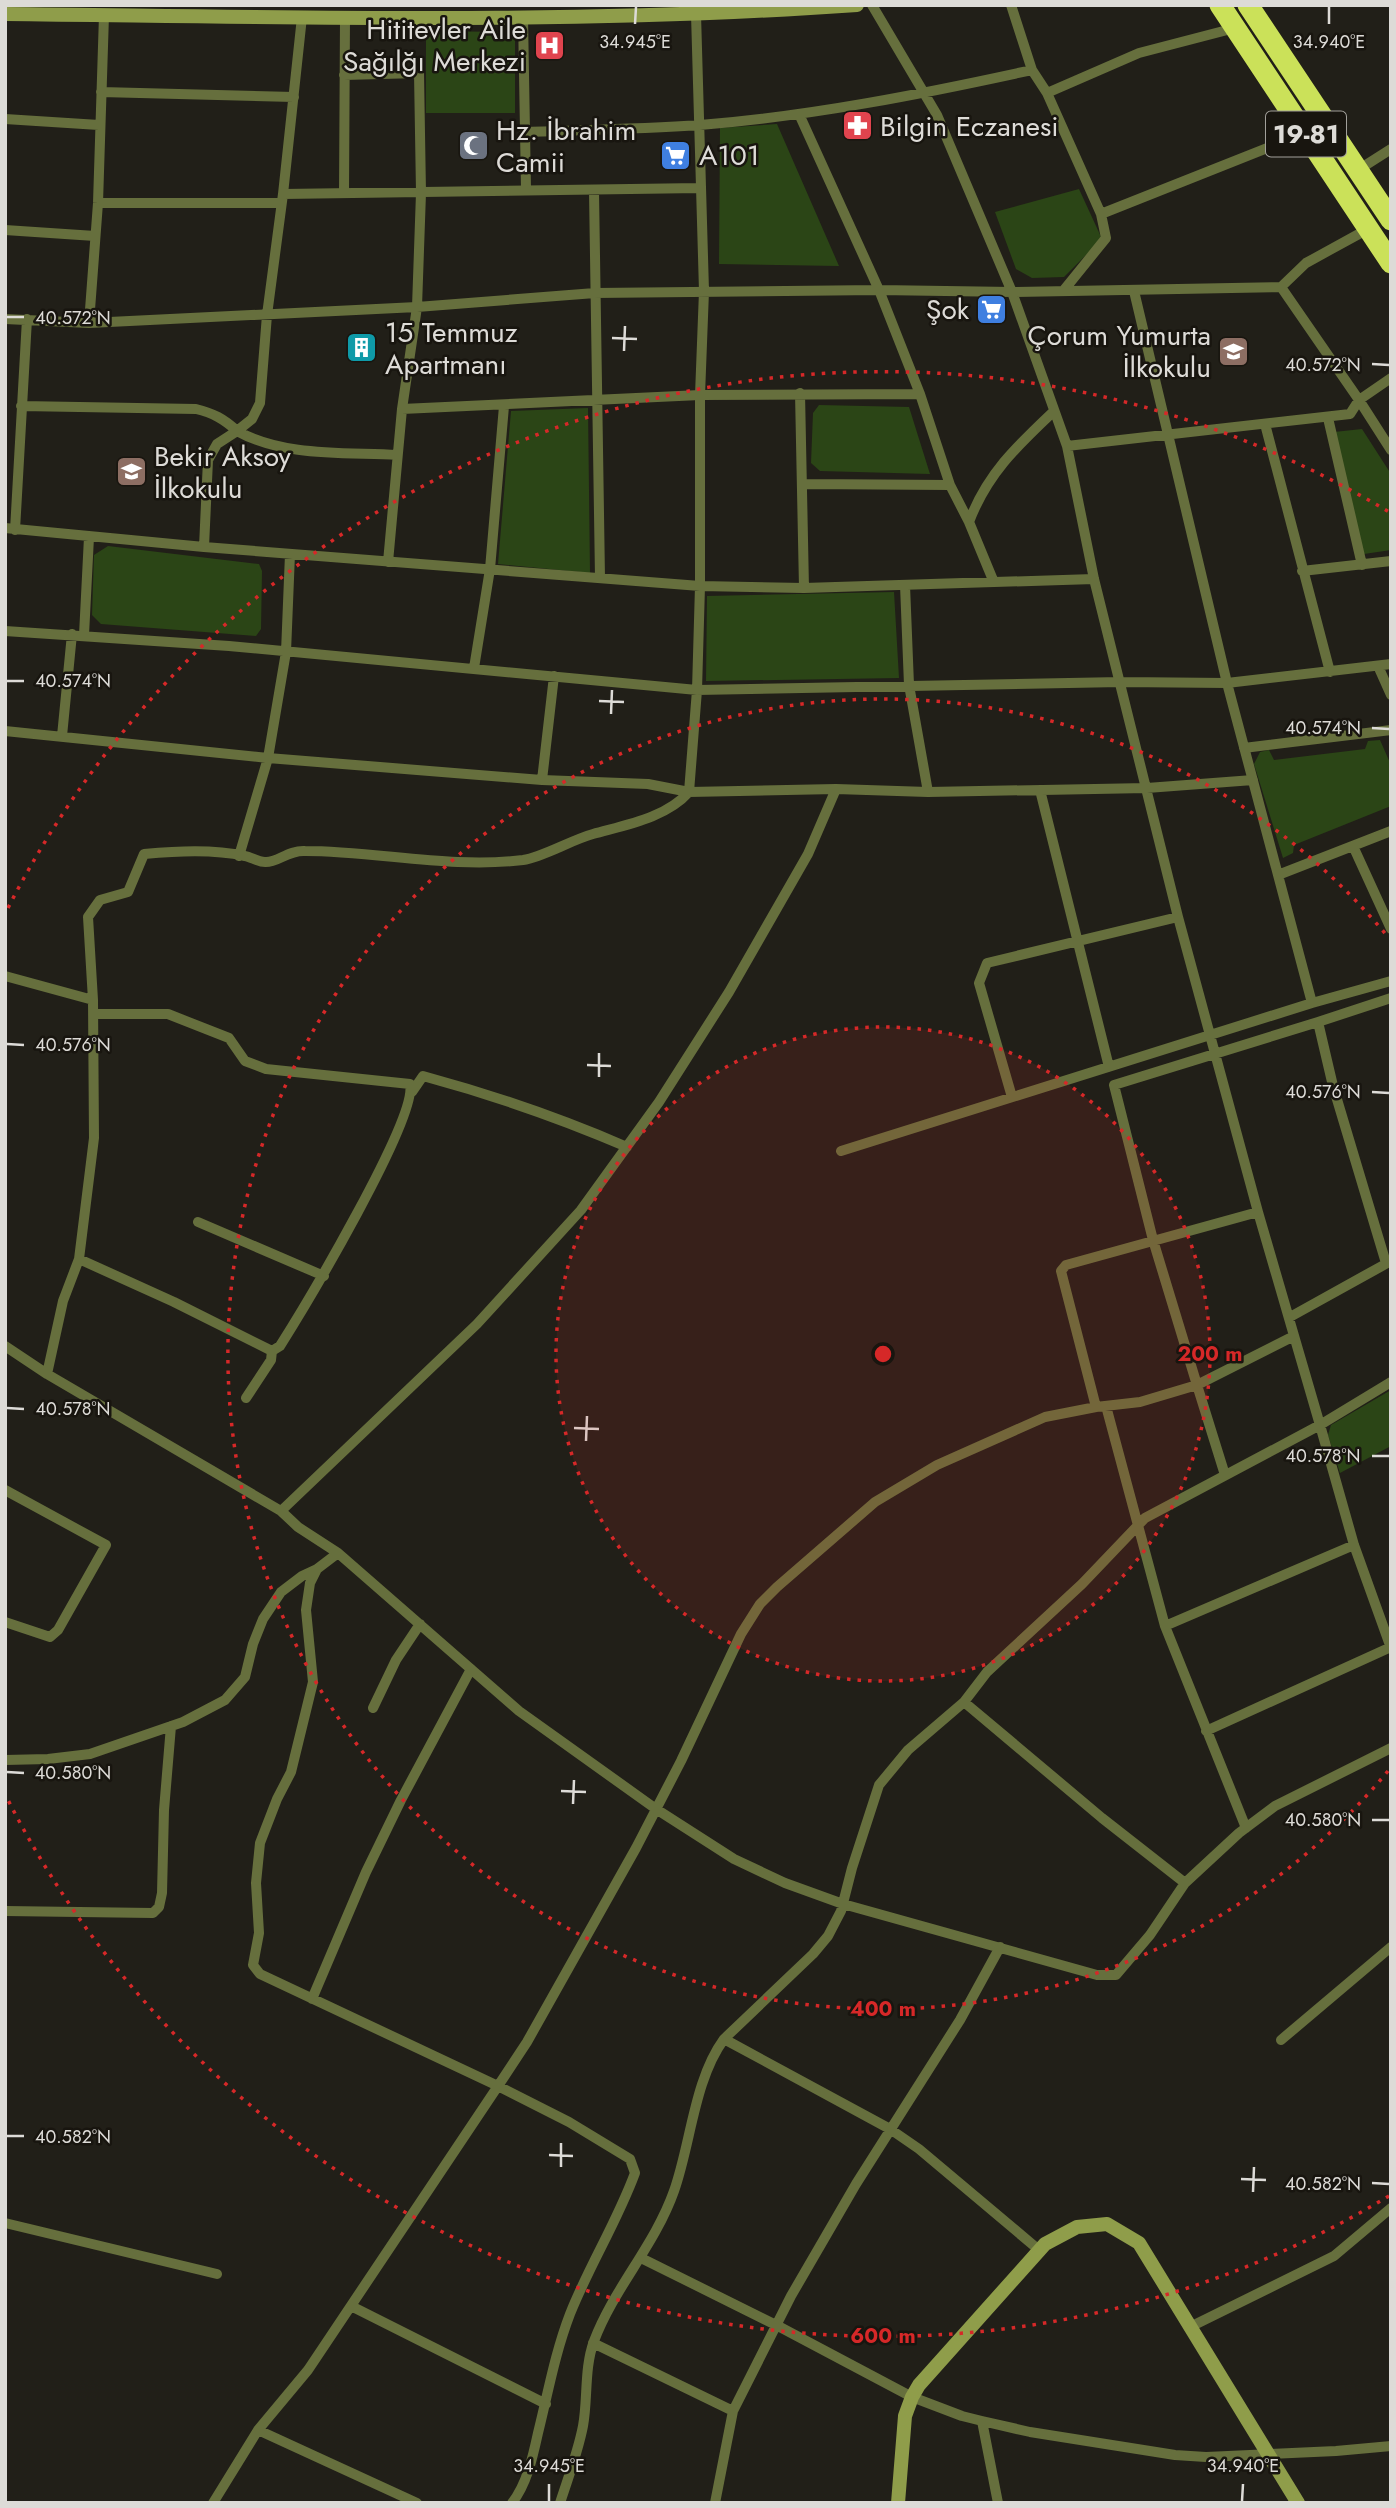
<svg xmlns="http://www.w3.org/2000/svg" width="1396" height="2508" font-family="Jost,sans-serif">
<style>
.green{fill:#2b4516}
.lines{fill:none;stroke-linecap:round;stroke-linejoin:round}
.street{stroke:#666f3d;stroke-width:10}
.secondary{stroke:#8f9d4a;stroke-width:14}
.highway{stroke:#cbe159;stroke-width:21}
.ticks{fill:none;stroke:#dddbd7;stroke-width:2.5}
.ring{fill:none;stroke:#d62828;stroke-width:3.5;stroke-dasharray:3.5 7}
.labels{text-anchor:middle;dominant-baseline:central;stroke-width:5;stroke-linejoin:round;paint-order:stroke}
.shield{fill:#18150f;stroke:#a2a09b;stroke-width:2}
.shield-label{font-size:26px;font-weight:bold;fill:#dddbd7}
.poi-label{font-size:28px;fill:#dddbd7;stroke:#18150f;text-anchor:start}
.ticks-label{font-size:18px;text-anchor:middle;fill:#dddbd7;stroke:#18150f;stroke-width:5;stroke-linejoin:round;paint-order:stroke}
.centre{fill:#d62828;stroke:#18150f;stroke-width:3.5}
.ring-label{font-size:21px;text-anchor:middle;font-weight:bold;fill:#d62828;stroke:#18150f;stroke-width:5;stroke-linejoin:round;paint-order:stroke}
</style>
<rect width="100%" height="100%" fill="#211f18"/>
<path class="green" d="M 426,31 L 515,32 L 515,113 L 426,113 Z
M 777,124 L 839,266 L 719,264 L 720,128 Z
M 1079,189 L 1102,239 L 1064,277 L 1032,278 L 1016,269 L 995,212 Z
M 819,405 L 909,407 L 930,474 L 820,471 L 811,463 L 813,413 Z
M 588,408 L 590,573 L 498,564 L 511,411 Z
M 1362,429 L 1391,474 L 1391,550 L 1364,554 L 1334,432 Z
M 108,546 L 259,564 L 262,571 L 261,629 L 256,636 L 101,624 L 92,615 L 94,555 Z
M 894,592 L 899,678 L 706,681 L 707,596 Z
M 1380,740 L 1391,765 L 1391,806 L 1294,845 L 1293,853 L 1283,858 L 1254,764 L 1260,752 L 1269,750 L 1274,760 L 1365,749 L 1368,741 Z
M 1391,1390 L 1391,1446 L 1340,1473 L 1328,1435 L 1331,1425 Z"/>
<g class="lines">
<path class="street" d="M 872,5 L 937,115 L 1012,292 L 1067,446 L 1094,579 L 1178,917 L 1258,1212 L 1320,1425 L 1354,1545 L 1391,1648
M 1011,5 L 1032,70 L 1047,93 L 1101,214 L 1106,238 L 1064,290
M 302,17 L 283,194 L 700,188
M 523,17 L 526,189
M 344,75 L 419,73 L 421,193 L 417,307 L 402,409 L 388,562
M 101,92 L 294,97
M 1047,93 L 1139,53 L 1235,28
M 799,114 L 879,290 L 920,394 L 950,485 L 969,522 L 993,580
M 5,119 L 99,125
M 524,132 C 583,130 642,129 700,125 C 812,116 922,94 1032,70
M 1358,170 L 1391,149
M 594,191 L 600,578
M 344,193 L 345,18
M 283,194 L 267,315 L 260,403 L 252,419 L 237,431 C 284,457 345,452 397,455
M 98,203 L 281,203
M 1101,214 L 1305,133
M 5,230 L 95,236
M 1281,287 L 1359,400 L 1391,450
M 1134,291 L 1227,683 L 1312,1003
M 5,319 L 89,323 L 417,307 L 595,293 L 879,290 L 1012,292 L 1281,287 L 1306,263 L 1368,229
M 89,323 L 98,203 L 104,15
M 800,393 L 804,588
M 21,406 L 196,409 C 213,413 224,419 237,431 L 217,444 L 208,460 L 204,547
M 402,409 L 700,395 L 920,394
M 1328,418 L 1362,565
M 1265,424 L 1330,672
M 1067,446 L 1350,414 L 1359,400 L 1391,378
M 803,484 L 950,485
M 969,522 C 987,474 1017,446 1053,412
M 5,528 L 204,547 L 700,586 L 804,588 L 1094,579
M 15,530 L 27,319
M 1302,571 L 1391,561
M 905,585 L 909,685 L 928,792
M 5,631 L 229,646 L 697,690 L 1121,682 L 1227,683 L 1391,664
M 84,635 L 89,537
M 1378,666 L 1391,695
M 474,668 L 490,569 L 504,406
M 5,731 L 268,758 L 286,652 L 290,554
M 62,736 L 72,634
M 1244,748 L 1391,730
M 542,780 L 554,676
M 1040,790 L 1109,1067
M 1353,846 L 1391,929
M 239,856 L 268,758 L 542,780 L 648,784 L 689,792 L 836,789 L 928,792 L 1147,788 L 1253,780
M 1278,875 L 1391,831
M 5,976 L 93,1000
M 1318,1022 L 1391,998
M 412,1092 L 423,1076 C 493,1095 560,1118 627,1147
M 1012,1097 L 979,983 L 987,963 L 1178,917
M 841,1151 L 1312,1003 L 1391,981
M 198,1222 L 324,1276
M 79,1259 L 174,1302 L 272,1351 L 280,1346 C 304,1308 418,1118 410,1084 L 266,1069 L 245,1061 L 229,1038 L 168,1014 L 93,1014
M 1290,1317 L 1391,1261
M 5,1346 L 47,1374 L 281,1511 L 477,1324 L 581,1210 L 659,1102 L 729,992 L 808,854 L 836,789
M 47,1374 L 63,1301 L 79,1259 L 94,1138 L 93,1000 L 88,917 L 100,900 L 128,892 L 144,854 C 177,851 213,849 245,856 C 251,857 258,862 265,862 C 277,863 288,850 305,851 C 377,851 451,869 523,860 C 543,857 571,840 593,834 C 625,825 666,818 689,792 L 697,690 L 700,586 L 700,395 L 704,291 L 696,14
M 246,1398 L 271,1360 L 272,1351
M 1106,1406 L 1165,1626 L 1246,1828
M 1096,1407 L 1061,1271 L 1066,1265 L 1258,1212
M 1225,1475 L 1197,1385 L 1294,1336
M 5,1490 L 106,1545 L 58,1630 L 50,1637 L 5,1622
M 281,1511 L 298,1527 L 338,1553 L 317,1569 L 310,1583 L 306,1610 L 313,1682 L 291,1772 L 277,1799 L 260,1843 L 256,1883 L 259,1933 L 253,1965 L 260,1974 L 498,2086 L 527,2042 L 636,1848 L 681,1761 L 741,1634 L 760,1604 L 777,1587 L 875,1502 L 937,1465 L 1045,1417 L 1096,1407 L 1140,1402 L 1197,1385 L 1153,1240 L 1114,1085 L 1318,1022 L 1333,1086 L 1386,1263
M 338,1553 L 519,1711 L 656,1809 L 734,1859 L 785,1883 L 843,1904 L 1097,1975 L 1116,1975 L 1150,1935 L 1185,1883 L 1239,1833 L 1275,1806 L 1391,1748
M 1165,1626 L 1354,1545
M 373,1708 L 396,1660 L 420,1624
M 1206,1731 L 1391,1647
M 5,1760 L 48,1759 L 90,1754 L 183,1722 L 225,1700 L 245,1677 L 253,1644 L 263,1619 L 281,1592 L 302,1576 L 317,1569
M 1185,1883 L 1102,1818 L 964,1702 L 987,1672 L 1082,1584 L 1145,1518 L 1320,1425 L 1391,1382
M 5,1911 L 153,1913 L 159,1907 L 162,1893 L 164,1810 L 171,1726
M 312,1999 L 366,1872 L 401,1800 L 471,1669
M 724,2039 L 890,2129 L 919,2149 L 1039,2250
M 1281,2040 L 1391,1947
M 5,2223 L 217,2274
M 641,2258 L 778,2326 L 912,2397 L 962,2416 L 982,2421 L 1030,2432 L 1175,2455 L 1206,2457 L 1336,2451 L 1391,2446
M 351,2306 L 546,2404
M 1190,2327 L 1334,2256 L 1391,2208
M 593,2343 L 733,2411 L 791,2296 L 856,2184 L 960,2020 L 1000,1947
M 982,2421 L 998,2503
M 258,2430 L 417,2503
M 213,2503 L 258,2430 L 308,2370 L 498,2086 L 569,2122 L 630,2159 L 635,2173 C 617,2222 589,2266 570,2314 C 555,2353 548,2393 538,2433 C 533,2456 527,2484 512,2503
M 560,2503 C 568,2478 578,2452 583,2426 C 588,2399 584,2368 594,2341 C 614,2288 655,2245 674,2191 C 691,2143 694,2080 724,2039 L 813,1954 L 828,1936 L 841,1911 L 852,1868 L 879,1785 L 908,1750 L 964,1702
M 715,2503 L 733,2411"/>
<path class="secondary" d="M 5,14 C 289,17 574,25 857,5
M 898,2503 L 905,2416 L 912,2397 L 919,2385 L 1045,2244 L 1077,2227 L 1107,2224 L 1139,2243 L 1298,2503"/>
<path class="highway" d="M 1220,5 L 1391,263
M 1248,5 L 1391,220"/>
</g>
<path class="ticks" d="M 635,24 L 636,7M 1329,24 L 1329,7M 7,317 L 24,317M 612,338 L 637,339M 624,351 L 625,326M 1372,364 L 1389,365M 7,681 L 24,681M 599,701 L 624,702M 611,714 L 612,690M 1372,728 L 1389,729M 7,1044 L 24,1045M 587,1065 L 611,1066M 599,1077 L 599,1053M 1372,1092 L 1389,1093M 7,1408 L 24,1409M 574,1428 L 599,1429M 586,1441 L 587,1416M 1372,1456 L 1389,1456M 7,1772 L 24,1773M 561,1791 L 586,1792M 573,1804 L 574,1780M 1372,1820 L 1389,1820M 7,2136 L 24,2136M 549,2155 L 573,2156M 561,2167 L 561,2143M 1241,2179 L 1266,2180M 1372,2183 L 1389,2184M 1253,2192 L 1254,2167M 549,2501 L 549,2484M 1242,2501 L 1243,2484"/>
<circle cx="883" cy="1354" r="327" fill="#d62828" fill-opacity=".12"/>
<g class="ring">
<circle cx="883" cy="1354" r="327"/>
<path d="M1388 1771A655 655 0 1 1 1388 937"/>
<path d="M1389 2196A982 982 0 0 1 8 1800M8 908A982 982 0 0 1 1389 512"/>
</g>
<defs>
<symbol id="hospital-square" viewBox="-11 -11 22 22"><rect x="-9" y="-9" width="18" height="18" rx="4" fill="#e0444e" stroke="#18150f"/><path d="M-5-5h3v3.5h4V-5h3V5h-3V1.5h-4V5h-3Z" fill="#fff"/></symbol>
<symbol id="pharmacy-square" viewBox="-11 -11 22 22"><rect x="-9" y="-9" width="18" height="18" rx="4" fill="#e0444e" stroke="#18150f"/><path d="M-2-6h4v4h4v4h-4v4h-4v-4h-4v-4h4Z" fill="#fff"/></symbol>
<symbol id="mosque-square" viewBox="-11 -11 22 22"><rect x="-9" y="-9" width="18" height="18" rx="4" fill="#6b7280" stroke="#18150f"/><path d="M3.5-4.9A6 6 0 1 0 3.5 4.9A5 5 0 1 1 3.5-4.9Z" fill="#fff"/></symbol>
<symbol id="supermarket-square" viewBox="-11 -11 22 22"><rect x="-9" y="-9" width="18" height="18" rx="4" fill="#3f7fe0" stroke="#18150f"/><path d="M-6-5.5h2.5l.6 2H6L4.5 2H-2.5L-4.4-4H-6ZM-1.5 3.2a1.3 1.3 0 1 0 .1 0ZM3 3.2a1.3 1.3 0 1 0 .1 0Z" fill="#fff"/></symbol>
<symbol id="building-square" viewBox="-11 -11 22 22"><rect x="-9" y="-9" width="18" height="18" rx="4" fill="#0f9aa8" stroke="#18150f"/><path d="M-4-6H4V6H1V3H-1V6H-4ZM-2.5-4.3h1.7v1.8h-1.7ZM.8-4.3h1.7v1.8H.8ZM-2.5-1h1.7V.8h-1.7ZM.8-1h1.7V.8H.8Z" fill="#fff"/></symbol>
<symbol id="school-square" viewBox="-11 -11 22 22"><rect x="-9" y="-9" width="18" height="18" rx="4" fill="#8d6e63" stroke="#18150f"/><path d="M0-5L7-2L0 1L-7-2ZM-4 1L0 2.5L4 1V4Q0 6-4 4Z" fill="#fff"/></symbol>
</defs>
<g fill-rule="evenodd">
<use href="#hospital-square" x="532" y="28" width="35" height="35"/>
<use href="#pharmacy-square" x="840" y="108" width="35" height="35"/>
<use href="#mosque-square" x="456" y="128" width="35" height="35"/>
<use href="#supermarket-square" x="658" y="138" width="35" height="35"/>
<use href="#supermarket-square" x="974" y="292" width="35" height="35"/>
<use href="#building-square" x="344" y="330" width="35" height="35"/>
<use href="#school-square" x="1216" y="334" width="35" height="35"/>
<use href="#school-square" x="114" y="454" width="35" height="35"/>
</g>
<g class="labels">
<rect class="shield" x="1266" y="111.5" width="80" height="45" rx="5"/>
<g class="shield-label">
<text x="1306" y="134">19-81</text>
</g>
<g class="poi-label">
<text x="526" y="29" text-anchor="end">Hititevler Aile<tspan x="526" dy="32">Sağılğı Merkezi</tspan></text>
<text x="880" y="126">Bilgin Eczanesi</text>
<text x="496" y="130">Hz. İbrahim<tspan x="496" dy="32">Camii</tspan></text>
<text x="699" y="155">A101</text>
<text x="969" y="309" text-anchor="end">Şok</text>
<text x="385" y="332">15 Temmuz<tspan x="385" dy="32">Apartmanı</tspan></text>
<text x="1211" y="335" text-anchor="end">Çorum Yumurta<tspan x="1211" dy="32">İlkokulu</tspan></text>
<text x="154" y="456">Bekir Aksoy<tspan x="154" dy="32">İlkokulu</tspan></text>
</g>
</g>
<g class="ticks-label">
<text x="635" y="48">34.945°E</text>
<text x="1329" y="48">34.940°E</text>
<text x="73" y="324">40.572°N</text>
<text x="1323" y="371">40.572°N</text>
<text x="73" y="687">40.574°N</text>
<text x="1323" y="734">40.574°N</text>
<text x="73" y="1051">40.576°N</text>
<text x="1323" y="1098">40.576°N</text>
<text x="73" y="1415">40.578°N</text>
<text x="1323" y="1462">40.578°N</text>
<text x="73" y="1779">40.580°N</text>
<text x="1323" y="1826">40.580°N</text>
<text x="73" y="2143">40.582°N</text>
<text x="1323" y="2190">40.582°N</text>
<text x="549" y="2472">34.945°E</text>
<text x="1243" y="2472">34.940°E</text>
</g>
<circle cx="883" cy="1354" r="10" class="centre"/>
<g class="ring-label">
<text x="1210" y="1361">200 m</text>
<text x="883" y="2016">400 m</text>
<text x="883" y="2343">600 m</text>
</g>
<rect width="1396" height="2508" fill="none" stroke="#dddbd7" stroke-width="14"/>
</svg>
